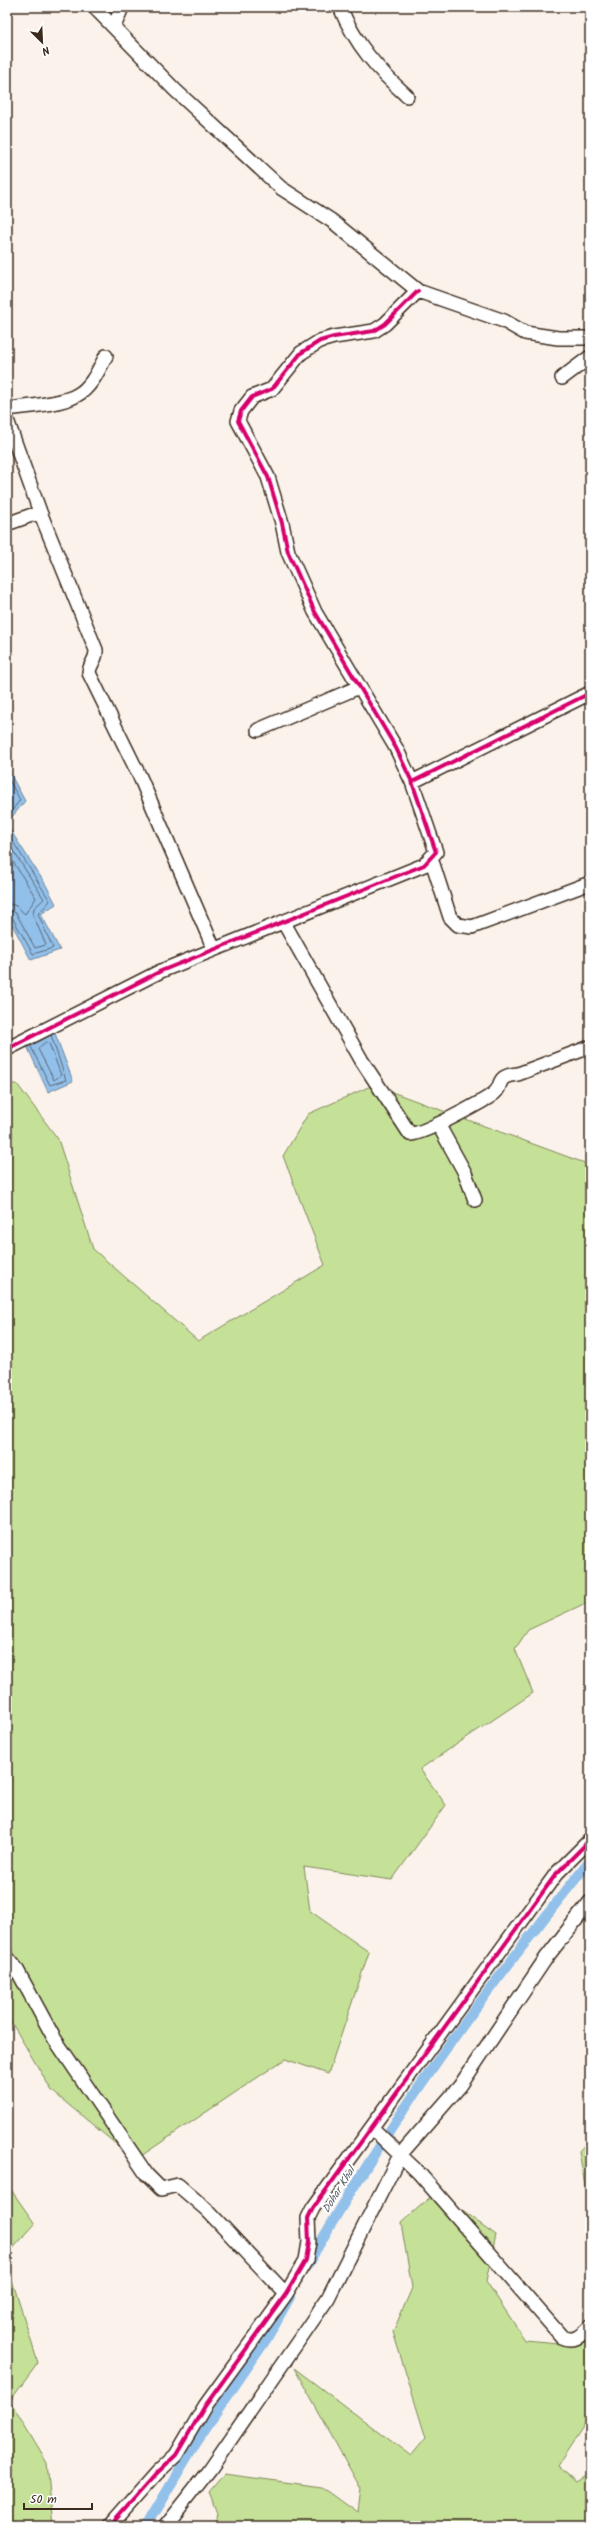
<svg xmlns="http://www.w3.org/2000/svg" width="597" height="2533" font-family="Kalam,sans-serif">
<style>
.green{fill:#c5e198;stroke:#80865b}
.water{fill:#91c0eb;stroke:#6f8499}
.lines{fill:none;stroke-linecap:round;stroke-linejoin:round}
.shore{stroke:#5d6670;stroke-width:1}
.canal{stroke:#91c0eb;stroke-width:10}
.minor-casing{stroke:#3b2a1e;stroke-width:16}
.minor{stroke:#fff;stroke-width:13}
.cycleway-casing{stroke:#fff;stroke-width:6}
.cycleway{stroke:#d6006c;stroke-width:4}
.labels{text-anchor:middle;dominant-baseline:central;stroke-width:4;stroke-linejoin:round;paint-order:stroke}
.water-label{font-size:11px;font-style:italic;fill:#595e66;stroke:#fff}
</style>
<rect width="100%" height="100%" fill="#fbf3eb"/>
<filter id="ink" filterUnits="userSpaceOnUse"><feTurbulence type="fractalNoise" baseFrequency=".025" numOctaves="2"/><feDisplacementMap in="SourceGraphic" scale="8" xChannelSelector="R" yChannelSelector="G"/><feConvolveMatrix kernelMatrix="1 2 1 2 8 2 1 2 1" color-interpolation-filters="sRGB"/></filter>
<g filter="url(#ink)">
<path class="green" d="M 7,1084 L 17,1084 L 58,1139 L 93,1249 L 198,1341 L 325,1265 L 283,1156 L 308,1114 L 373,1085 L 590,1165 L 590,1605 L 586,1603 L 528,1630 L 515,1649 L 533,1693 L 420,1769 L 446,1805 L 392,1880 L 304,1867 L 310,1911 L 369,1952 L 328,2074 L 285,2059 L 135,2160 L 52,2091 L 7,2015 Z
M 590,2139 L 590,2214 L 579,2151 Z
M 7,2184 L 35,2224 L 7,2255 Z
M 436,2192 L 496,2235 L 486,2281 L 525,2340 L 569,2344 L 590,2330 L 590,2416 L 558,2465 L 576,2481 L 590,2472 L 590,2526 L 215,2526 L 218,2514 L 209,2492 L 224,2474 L 322,2487 L 358,2513 L 361,2489 L 294,2368 L 411,2456 L 426,2438 L 393,2332 L 412,2288 L 401,2223 Z
M 7,2264 L 38,2363 L 10,2401 L 47,2463 L 53,2526 L 10,2526 L 7,2522 Z"/>
<path class="water" d="M 7,768 L 25,801 L 7,823 Z
M 7,825 L 46,885 L 56,904 L 41,914 L 60,950 L 31,960 L 7,915 Z
M 53,1028 L 73,1081 L 48,1092 L 26,1044 Z"/>
<g class="lines">
<path class="shore" d="M 7,776 L 20,800 L 7,817
M 7,832 L 50,901 L 38,914 L 53,948 L 33,954 L 12,917 L 7,914
M 7,841 L 44,899 L 34,908 L 33,915 L 46,945 L 35,948 L 16,913 L 7,909
M 7,852 L 36,898 L 25,914 L 16,906 L 7,903
M 46,1042 L 49,1043 L 61,1075 L 54,1080 L 38,1049 Z
M 34,1044 L 31,1047 L 50,1085 L 66,1080 L 51,1035"/>
<path class="canal" d="M 307,2266 C 388,2122 486,1989 590,1861
M 143,2526 L 149,2521 L 197,2441 L 266,2340 L 290,2297"/>
<defs>
<path id="minor" d="M 94,7 L 175,90 L 281,188 L 332,221 L 418,291 L 504,321 L 525,333 L 558,338 L 590,338
M 340,7 C 355,44 378,70 407,96
M 114,27 L 122,7
M 562,378 L 590,357
M 7,409 C 24,407 63,404 77,395 C 91,388 99,369 106,356
M 7,420 L 40,512 L 96,650 C 97,660 89,664 89,673 L 140,777 L 214,949
M 7,524 L 40,512
M 258,730 L 359,687
M 412,782 L 396,748 L 315,612 L 288,552 L 282,523 L 268,477 L 238,421 L 241,411 L 252,397 L 272,389 L 301,353 L 320,341 L 334,337 L 374,331 L 385,324 L 418,291
M 431,858 L 450,917 L 458,925 L 472,927 L 590,883
M 284,923 L 362,1061 L 410,1134 C 422,1135 480,1103 492,1095 C 505,1087 493,1076 518,1074 L 590,1047
M 7,1049 L 161,971 L 424,865 L 436,852 L 412,782 L 590,693
M 438,1124 L 465,1173 L 475,1200
M 7,1957 L 16,1968 L 54,2038 L 147,2175 L 161,2189 L 178,2185 L 207,2210 L 286,2294
M 372,2128 L 418,2172 L 562,2337 C 575,2343 581,2335 590,2327
M 110,2526 L 156,2474 L 176,2455 L 205,2406 L 286,2294 L 306,2260 L 309,2242 L 308,2218 L 313,2208 L 556,1874 L 590,1840
M 165,2526 L 210,2469 L 328,2298 L 400,2155 L 460,2086 L 546,1958 L 590,1902"/>
</defs>
<use href="#minor" class="minor-casing"/>
<use href="#minor" class="minor"/>
<defs>
<path id="cycleway" d="M 412,782 L 396,748 L 315,612 L 288,552 L 282,523 L 268,477 L 238,421 L 241,411 L 252,397 L 272,389 L 301,353 L 320,341 L 334,337 L 374,331 L 385,324 L 418,291
M 7,1049 L 161,971 L 424,865 L 436,852 L 412,782 L 590,693
M 110,2526 L 156,2474 L 176,2455 L 205,2406 L 286,2294 L 306,2260 L 309,2242 L 308,2218 L 313,2208 L 556,1874 L 590,1840"/>
</defs>
<use href="#cycleway" class="cycleway-casing"/>
<use href="#cycleway" class="cycleway"/>
</g>
</g>
<g class="labels">
<g class="water-label">
<text transform="translate(339 2190) rotate(-58)">Dohar Khal</text>
</g>
</g>
<rect width="597" height="2533" fill="none" stroke="#fff" stroke-width="24"/>
<rect x="12" y="12" width="573" height="2509" fill="none" stroke="#3b2a1e" stroke-width="1.5" filter="url(#ink)"/>
<g transform="translate(42 42) rotate(156)" stroke="#ffffff" stroke-width="3" paint-order="stroke">
<path d="M0-3L7 15L0 10L-7 15Z" fill="#3b2a1e"/>
<text y="-6" font-size="11" font-weight="bold" text-anchor="middle" fill="#3b2a1e">N</text>
</g>
<path d="M24 2503v6h68v-6" fill="none" stroke="#3b2a1e" stroke-width="2"/>
<text x="30" y="2503" font-size="12" fill="#3b2a1e" stroke="#ffffff" stroke-width="3" paint-order="stroke">50 m</text>
</svg>
